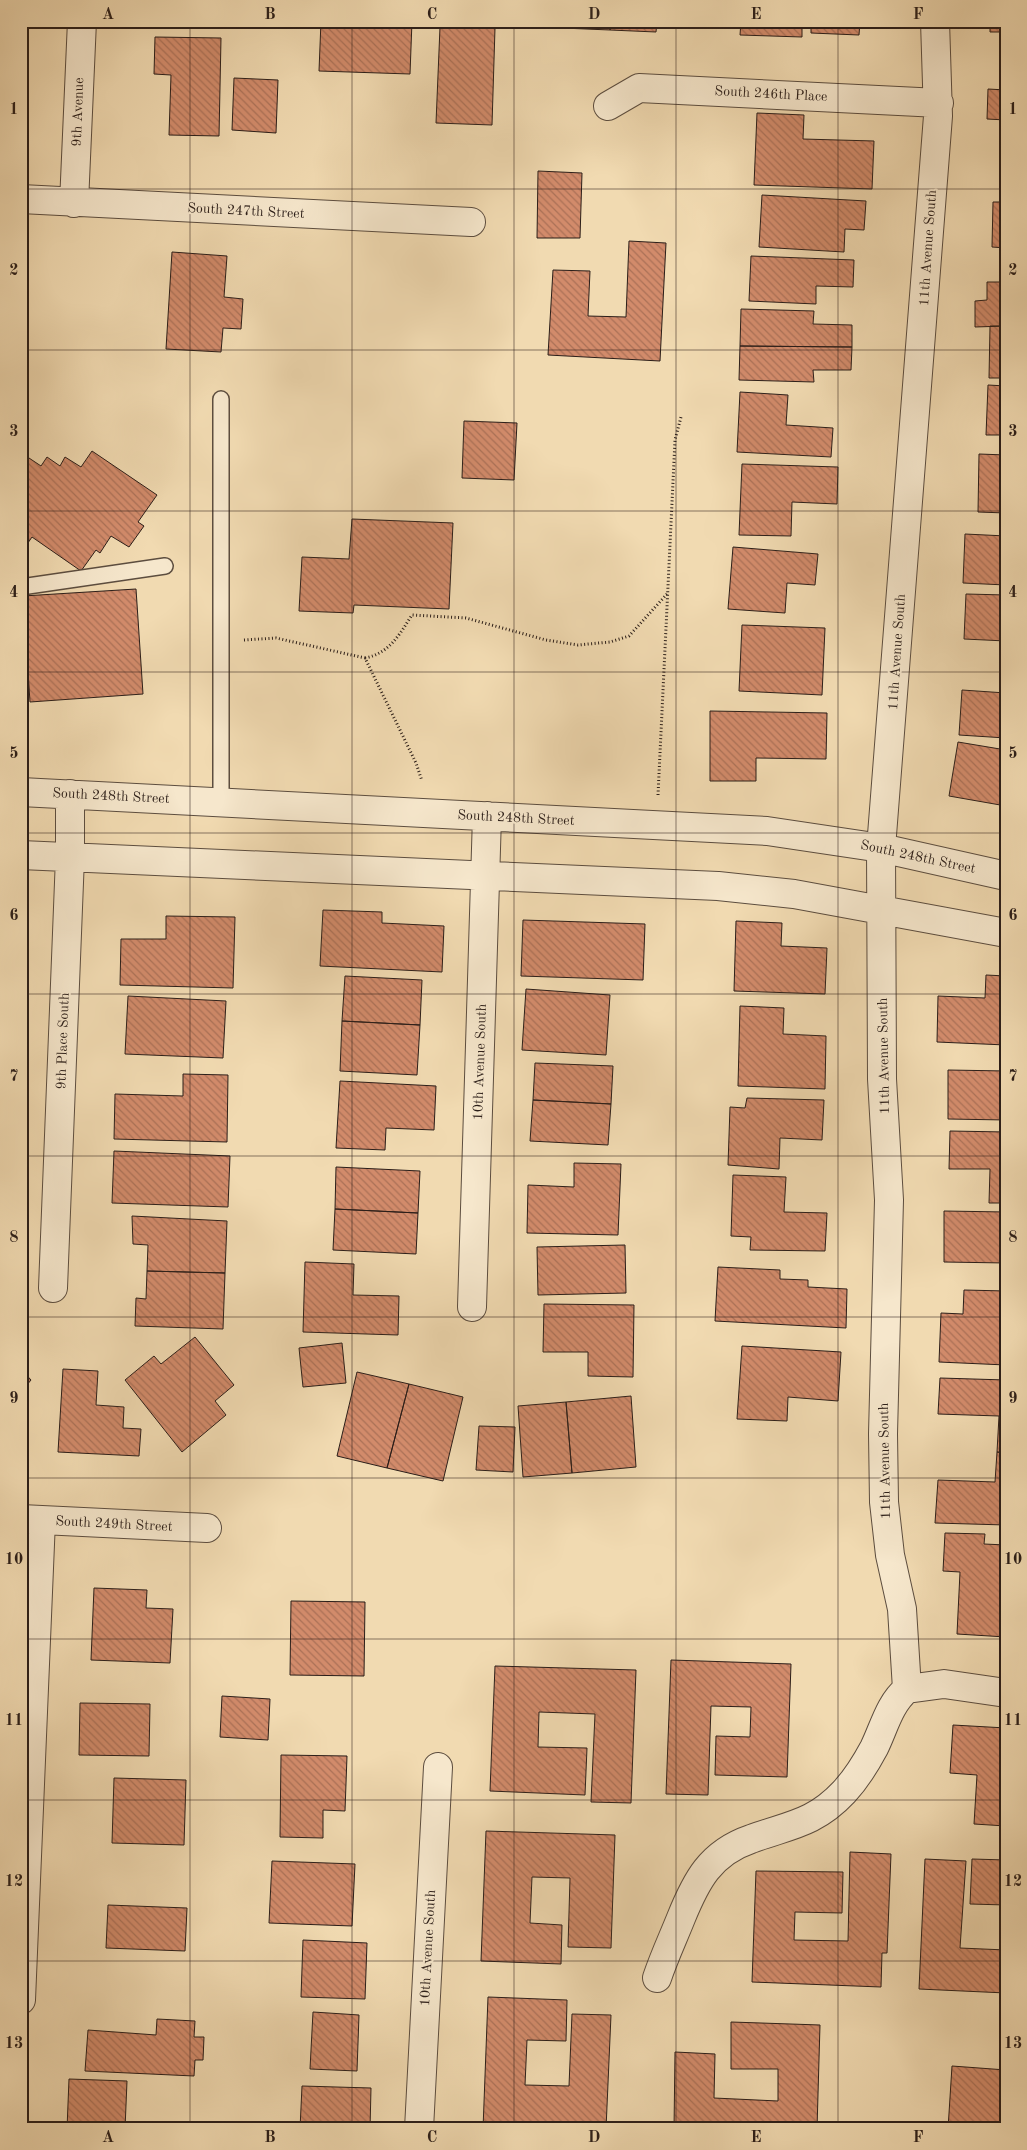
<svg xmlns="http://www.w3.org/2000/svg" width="1027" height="2150" font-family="'Old Standard TT',serif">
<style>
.building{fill:url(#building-back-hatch);stroke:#2b1e19}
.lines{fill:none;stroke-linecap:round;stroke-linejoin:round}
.service-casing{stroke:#5c4d3f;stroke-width:18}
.minor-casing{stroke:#5c4d3f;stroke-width:30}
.path{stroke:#2b1e19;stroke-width:3;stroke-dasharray:1 2.5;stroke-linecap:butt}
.service{stroke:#f6e7cc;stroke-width:15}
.minor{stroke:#f6e7cc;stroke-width:28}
.grid{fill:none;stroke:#2b1e19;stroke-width:1;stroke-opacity:0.55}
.labels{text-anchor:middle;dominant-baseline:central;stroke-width:4;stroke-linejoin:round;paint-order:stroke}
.street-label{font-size:14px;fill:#2b1e19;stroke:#f6e7cc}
.neatline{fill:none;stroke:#2b1e19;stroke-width:2}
.grid-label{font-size:16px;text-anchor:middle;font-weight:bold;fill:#2b1e19}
</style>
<defs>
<pattern id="building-back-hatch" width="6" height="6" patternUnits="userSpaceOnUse" patternTransform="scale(1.25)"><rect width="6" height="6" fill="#d28b6b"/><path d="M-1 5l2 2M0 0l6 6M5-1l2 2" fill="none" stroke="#ab7157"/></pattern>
</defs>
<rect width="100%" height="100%" fill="#f1dab1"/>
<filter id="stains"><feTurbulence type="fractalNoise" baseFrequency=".004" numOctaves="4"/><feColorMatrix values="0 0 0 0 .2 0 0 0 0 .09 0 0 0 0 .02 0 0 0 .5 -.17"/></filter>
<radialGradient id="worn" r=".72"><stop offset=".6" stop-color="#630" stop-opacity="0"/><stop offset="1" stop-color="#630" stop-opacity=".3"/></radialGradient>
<path class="building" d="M 321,21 L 412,21 L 410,74 L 319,71 Z
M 563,21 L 611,21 L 610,30 L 562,28 Z
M 611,21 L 657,21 L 656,32 L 610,30 Z
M 674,21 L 725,21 L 725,27 L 674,24 Z
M 741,21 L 802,21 L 802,37 L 740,35 Z
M 811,21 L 860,21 L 859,35 L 811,33 Z
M 990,21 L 1006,21 L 1006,32 L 990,32 Z
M 440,27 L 495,28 L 492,125 L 436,123 Z
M 155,37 L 221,38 L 219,136 L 169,135 L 171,75 L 154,74 Z
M 234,78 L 278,80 L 276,133 L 232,130 Z
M 988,89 L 1006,90 L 1006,120 L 987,119 Z
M 757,113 L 804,115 L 803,139 L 874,141 L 872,189 L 754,185 Z
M 538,171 L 582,173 L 580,238 L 537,238 Z
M 762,195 L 866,201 L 864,230 L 845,229 L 844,252 L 759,247 Z
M 993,202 L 1006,202 L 1006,248 L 992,247 Z
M 629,241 L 666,243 L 660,361 L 548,355 L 553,270 L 590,271 L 588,316 L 626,317 Z
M 172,252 L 227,256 L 224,297 L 243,299 L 241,329 L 223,328 L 221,352 L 166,349 Z
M 751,256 L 854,260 L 853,287 L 816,286 L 816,304 L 749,301 Z
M 21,263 L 26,263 L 24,306 L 21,306 Z
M 987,282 L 1006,282 L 1006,326 L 975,327 L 975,301 L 987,300 Z
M 741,309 L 814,311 L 813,324 L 852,325 L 852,347 L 740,346 Z
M 990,326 L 1006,326 L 1006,378 L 989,378 Z
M 740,346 L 852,347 L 851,370 L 813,370 L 814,382 L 739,380 Z
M 988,385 L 1006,386 L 1006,435 L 986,435 Z
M 740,392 L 788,395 L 786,425 L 833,428 L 831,457 L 737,452 Z
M 464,421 L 517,423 L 514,480 L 462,478 Z
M 92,451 L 157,495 L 138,522 L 144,526 L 129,547 L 111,536 L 100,553 L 96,550 L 81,571 L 32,537 L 21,553 L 21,463 L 26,456 L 41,466 L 47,457 L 60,466 L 65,457 L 81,467 Z
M 979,454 L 1006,455 L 1006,513 L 978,512 Z
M 742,464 L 838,467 L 837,504 L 792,502 L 791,536 L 739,535 Z
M 352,519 L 453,523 L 449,609 L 354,605 L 353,613 L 299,611 L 302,557 L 349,559 Z
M 965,534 L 1006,536 L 1006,585 L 963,583 Z
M 733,547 L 818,554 L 815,585 L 787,583 L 785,613 L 728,609 Z
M 136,589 L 143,694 L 30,702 L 23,596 Z
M 966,594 L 1006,595 L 1006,641 L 964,639 Z
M 742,625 L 825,628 L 822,695 L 739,691 Z
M 962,690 L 1006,693 L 1006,738 L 959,735 Z
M 710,711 L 827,713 L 826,759 L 756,758 L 756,781 L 710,781 Z
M 958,742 L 1006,750 L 1006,806 L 949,796 Z
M 323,910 L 382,912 L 382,923 L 444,926 L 442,972 L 320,966 Z
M 166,916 L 235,917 L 233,988 L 120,985 L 121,939 L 166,939 Z
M 523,920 L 645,924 L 643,980 L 521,976 Z
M 736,921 L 782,923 L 781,946 L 827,948 L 825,994 L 734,991 Z
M 986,975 L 1006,976 L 1006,1045 L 937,1042 L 938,996 L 985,998 Z
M 345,976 L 422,980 L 420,1025 L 342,1021 Z
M 526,989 L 610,995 L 606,1055 L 522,1050 Z
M 128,996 L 226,1001 L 223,1058 L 125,1054 Z
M 740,1006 L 784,1008 L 783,1034 L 826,1036 L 825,1089 L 738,1086 Z
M 342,1021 L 420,1025 L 417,1075 L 340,1071 Z
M 535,1063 L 613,1066 L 611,1104 L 533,1100 Z
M 948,1070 L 1006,1071 L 1006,1120 L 948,1119 Z
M 183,1074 L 228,1075 L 227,1142 L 114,1139 L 115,1094 L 183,1096 Z
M 340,1081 L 436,1086 L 434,1130 L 386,1128 L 385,1150 L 336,1148 Z
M 747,1098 L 824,1100 L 822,1140 L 780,1138 L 779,1169 L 728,1165 L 730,1107 L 745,1108 Z
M 533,1100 L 611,1104 L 608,1145 L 530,1141 Z
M 950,1131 L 1006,1132 L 1006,1203 L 989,1203 L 990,1169 L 949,1169 Z
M 114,1151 L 230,1156 L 228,1207 L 112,1203 Z
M 574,1163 L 621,1164 L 618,1235 L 527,1233 L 528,1185 L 574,1187 Z
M 336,1167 L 420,1171 L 418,1213 L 335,1209 Z
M 733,1175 L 786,1177 L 784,1212 L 827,1213 L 825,1251 L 750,1250 L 751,1237 L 731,1236 Z
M 335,1209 L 418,1213 L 416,1254 L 333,1250 Z
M 944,1211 L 1006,1212 L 1006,1263 L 944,1262 Z
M 132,1216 L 227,1221 L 225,1273 L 147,1271 L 148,1245 L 133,1244 Z
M 625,1245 L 626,1293 L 538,1295 L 537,1247 Z
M 305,1262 L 354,1264 L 353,1295 L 399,1296 L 398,1335 L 303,1332 Z
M 718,1267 L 780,1270 L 780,1279 L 808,1280 L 808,1287 L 847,1289 L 846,1328 L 715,1321 Z
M 147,1271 L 225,1273 L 223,1329 L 135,1326 L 136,1298 L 146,1299 Z
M 964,1290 L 1006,1291 L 1006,1365 L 939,1362 L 941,1313 L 963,1314 Z
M 544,1304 L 634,1305 L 633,1377 L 588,1376 L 588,1352 L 543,1352 Z
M 195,1337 L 234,1385 L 215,1401 L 226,1415 L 182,1452 L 125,1380 L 154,1356 L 161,1364 Z
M 342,1343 L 346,1383 L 303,1387 L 299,1348 Z
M 742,1346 L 841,1352 L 838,1401 L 788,1397 L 787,1421 L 737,1419 Z
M 21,1369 L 31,1380 L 21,1392 Z
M 63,1369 L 98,1371 L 96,1405 L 124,1407 L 123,1428 L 141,1429 L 139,1456 L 58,1452 Z
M 357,1372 L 409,1384 L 387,1468 L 337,1456 Z
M 940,1378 L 1006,1380 L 1006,1453 L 997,1452 L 999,1416 L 938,1414 Z
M 409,1384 L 463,1397 L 443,1481 L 387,1468 Z
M 631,1396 L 636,1467 L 572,1473 L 566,1402 Z
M 566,1402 L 572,1473 L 523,1477 L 518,1406 Z
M 479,1426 L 515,1427 L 513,1472 L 476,1470 Z
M 997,1452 L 1006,1453 L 1006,1525 L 935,1523 L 938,1480 L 995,1482 Z
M 945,1533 L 985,1534 L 984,1544 L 1006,1545 L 1006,1637 L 957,1634 L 960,1572 L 943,1571 Z
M 94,1588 L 147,1590 L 146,1608 L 173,1609 L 170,1663 L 91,1660 Z
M 291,1601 L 365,1602 L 364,1676 L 290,1675 Z
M 671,1660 L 791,1664 L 787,1777 L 715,1775 L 716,1736 L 750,1737 L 751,1707 L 711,1706 L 708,1795 L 666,1794 Z
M 495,1666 L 636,1670 L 631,1803 L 591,1802 L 595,1714 L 539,1712 L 538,1747 L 587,1748 L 585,1795 L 490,1791 Z
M 222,1696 L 270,1699 L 268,1740 L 220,1737 Z
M 80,1703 L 150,1704 L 149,1756 L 79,1755 Z
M 953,1725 L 1006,1728 L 1006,1826 L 974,1824 L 977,1775 L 950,1773 Z
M 281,1755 L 347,1756 L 345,1811 L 323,1810 L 323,1838 L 280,1837 Z
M 114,1778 L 186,1780 L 184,1845 L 112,1843 Z
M 486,1831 L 615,1835 L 611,1948 L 568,1947 L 570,1878 L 532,1877 L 530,1923 L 562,1925 L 561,1964 L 481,1961 Z
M 850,1852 L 891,1854 L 887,1953 L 882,1953 L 881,1987 L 752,1982 L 756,1871 L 843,1872 L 842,1913 L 795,1912 L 794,1940 L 848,1941 Z
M 925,1859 L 966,1861 L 960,1948 L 1006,1950 L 1006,1993 L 919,1989 Z
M 972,1859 L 1006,1860 L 1006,1905 L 970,1904 Z
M 272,1861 L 355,1864 L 352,1926 L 269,1923 Z
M 108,1905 L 187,1908 L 185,1951 L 106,1948 Z
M 303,1940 L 367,1943 L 365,1999 L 301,1997 Z
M 488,1997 L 567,2000 L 566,2041 L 527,2040 L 525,2085 L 569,2086 L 572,2014 L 611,2015 L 606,2129 L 483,2129 Z
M 313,2012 L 359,2015 L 357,2071 L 310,2069 Z
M 157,2019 L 195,2021 L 194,2037 L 204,2037 L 203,2060 L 195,2060 L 194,2076 L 85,2071 L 88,2030 L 156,2035 Z
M 731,2022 L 820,2025 L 817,2129 L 674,2129 L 675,2052 L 715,2054 L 714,2098 L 778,2101 L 778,2069 L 731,2069 Z
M 952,2066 L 1006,2070 L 1006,2129 L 948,2129 Z
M 69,2079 L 127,2081 L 125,2129 L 67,2129 Z
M 302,2086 L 371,2088 L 370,2129 L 300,2129 Z"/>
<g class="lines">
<defs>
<path id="service" d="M 221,399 L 221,802
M 21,587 L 165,566"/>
<path id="minor" d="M 608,106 L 639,88 L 939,103
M 21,199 L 471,222
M 74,203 L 82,21
M 21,792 L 767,831 L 881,848 L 1006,876
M 21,855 L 718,886 L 794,894 L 1006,933
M 53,1288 L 70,857 L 70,794
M 472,1307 L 487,816
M 21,1519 L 207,1528
M 907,1689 L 944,1684 L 1006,1693
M 657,1978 C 664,1957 673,1938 681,1918 C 696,1881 710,1853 751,1839 C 789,1825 814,1824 844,1792 C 856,1779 866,1763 874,1748 C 884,1728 889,1704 907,1689 L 902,1609 L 890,1555 L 884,1502 L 883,1434 L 889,1200 L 882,1079 L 881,848 L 938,116 L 935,21
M 21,2000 L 41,1520
M 419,2129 L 438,1767"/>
</defs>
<use href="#service" class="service-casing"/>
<use href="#minor" class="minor-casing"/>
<path class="path" d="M 244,640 L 276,638 L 365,658 L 416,763 L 422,781
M 365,658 C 390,653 399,635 412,615 L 466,618 L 546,640 L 578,645 L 610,642 L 629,636 L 667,594
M 658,795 L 675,440 L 681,417"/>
<use href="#service" class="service"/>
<use href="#minor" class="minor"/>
</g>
<path class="grid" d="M 190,21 L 190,2129M 352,21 L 352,2129M 514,21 L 514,2129M 676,21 L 676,2129M 838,21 L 838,2129M 21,189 L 1006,189M 21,350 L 1006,350M 21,511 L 1006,511M 21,672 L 1006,672M 21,833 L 1006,833M 21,994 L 1006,994M 21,1156 L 1006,1156M 21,1317 L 1006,1317M 21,1478 L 1006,1478M 21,1639 L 1006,1639M 21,1800 L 1006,1800M 21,1961 L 1006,1961"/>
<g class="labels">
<g class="street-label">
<text transform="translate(771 94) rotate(3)">South 246th Place</text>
<text transform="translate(78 112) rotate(-88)">9th Avenue</text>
<text transform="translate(246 211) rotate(3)">South 247th Street</text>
<text transform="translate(928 248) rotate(-86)">11th Avenue South</text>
<text transform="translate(897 652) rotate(-86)">11th Avenue South</text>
<text transform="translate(111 796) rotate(3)">South 248th Street</text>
<text transform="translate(516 818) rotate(3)">South 248th Street</text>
<text transform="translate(918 857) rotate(12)">South 248th Street</text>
<text transform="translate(63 1041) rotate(-88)">9th Place South</text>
<text transform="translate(884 1056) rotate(-91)">11th Avenue South</text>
<text transform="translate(480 1062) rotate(-88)">10th Avenue South</text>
<text transform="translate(885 1461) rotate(-91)">11th Avenue South</text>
<text transform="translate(114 1524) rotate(3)">South 249th Street</text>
<text transform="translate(428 1948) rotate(-87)">10th Avenue South</text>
</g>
</g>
<rect width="1027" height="2150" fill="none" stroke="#f1dab1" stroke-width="55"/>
<rect x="28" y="28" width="972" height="2094" class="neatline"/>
<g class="grid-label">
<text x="108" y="19">A</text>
<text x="270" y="19">B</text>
<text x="432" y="19">C</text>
<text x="594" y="19">D</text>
<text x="756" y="19">E</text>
<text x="918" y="19">F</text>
<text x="14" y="114">1</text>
<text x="1013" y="114">1</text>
<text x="14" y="275">2</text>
<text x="1013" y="275">2</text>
<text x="14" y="436">3</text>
<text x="1013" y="436">3</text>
<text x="14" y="597">4</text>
<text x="1013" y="597">4</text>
<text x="14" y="758">5</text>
<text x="1013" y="758">5</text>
<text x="14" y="920">6</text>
<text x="1013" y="920">6</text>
<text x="14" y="1081">7</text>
<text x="1013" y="1081">7</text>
<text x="14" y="1242">8</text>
<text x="1013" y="1242">8</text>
<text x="14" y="1403">9</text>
<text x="1013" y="1403">9</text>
<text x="14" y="1564">10</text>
<text x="1013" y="1564">10</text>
<text x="14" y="1725">11</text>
<text x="1013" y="1725">11</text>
<text x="14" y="1886">12</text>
<text x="1013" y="1886">12</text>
<text x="14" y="2048">13</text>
<text x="1013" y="2048">13</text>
<text x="108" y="2142">A</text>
<text x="270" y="2142">B</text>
<text x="432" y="2142">C</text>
<text x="594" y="2142">D</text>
<text x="756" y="2142">E</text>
<text x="918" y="2142">F</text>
</g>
<rect width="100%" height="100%" filter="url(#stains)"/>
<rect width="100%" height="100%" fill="url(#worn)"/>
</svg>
